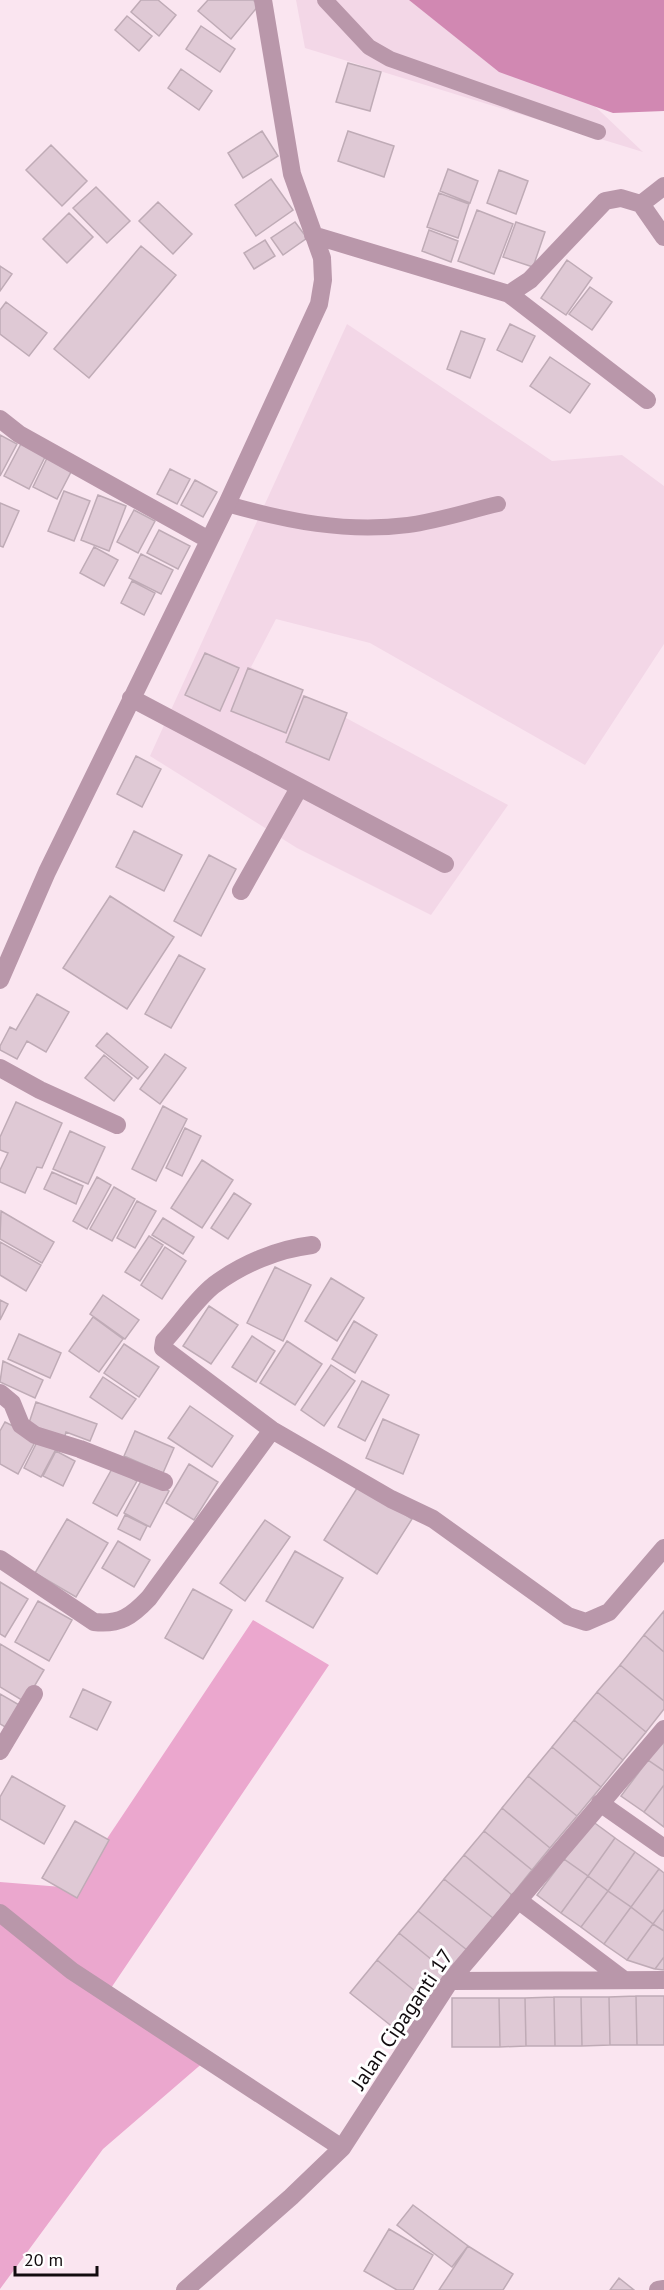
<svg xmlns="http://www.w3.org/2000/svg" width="664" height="2290" font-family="'PT Sans',sans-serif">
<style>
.built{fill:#f3d7e7}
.green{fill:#eba7ce}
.water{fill:#d188b2}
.building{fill:#dfc9d5;stroke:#bfabb6;stroke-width:1.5}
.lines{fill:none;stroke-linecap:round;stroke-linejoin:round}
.service{stroke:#b997aa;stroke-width:16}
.minor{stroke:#b997aa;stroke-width:18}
.labels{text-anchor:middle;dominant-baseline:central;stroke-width:6;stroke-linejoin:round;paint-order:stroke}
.street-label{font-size:21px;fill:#120c0f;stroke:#fff}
</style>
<rect width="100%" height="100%" fill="#fae5f0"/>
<path class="built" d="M 296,0 L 438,0 L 559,72 L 643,152 L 305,48 Z
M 347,324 L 552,461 L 622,455 L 664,486 L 664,644 L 585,765 L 370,643 L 276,619 L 251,667 L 508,805 L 431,915 L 297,848 L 150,756 Z"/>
<path class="green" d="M 253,1620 L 329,1665 L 107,1994 L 205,2061 L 103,2149 L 0,2289 L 0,1882 L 74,1888 Z"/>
<path class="water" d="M 409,0 L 664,0 L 664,111 L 613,113 L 499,72 Z"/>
<path class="building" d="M 141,0 L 158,0 L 176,15 L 159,36 L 131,12 Z
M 208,0 L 253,0 L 259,5 L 231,39 L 198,11 Z
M 127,16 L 152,36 L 139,51 L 115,30 Z
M 201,26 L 235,49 L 220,72 L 186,49 Z
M 348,63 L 381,72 L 370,111 L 336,102 Z
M 181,69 L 212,91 L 199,110 L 168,88 Z
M 262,131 L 278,156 L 243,178 L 228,153 Z
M 348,131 L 394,146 L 384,177 L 338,161 Z
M 51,145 L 87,181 L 62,206 L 26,170 Z
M 448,169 L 478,181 L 470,203 L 440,191 Z
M 499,170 L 528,181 L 516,214 L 487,203 Z
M 271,179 L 293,210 L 256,236 L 235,205 Z
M 96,187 L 130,221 L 107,243 L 73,208 Z
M 439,193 L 469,204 L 458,238 L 427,227 Z
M 158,202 L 192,234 L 173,254 L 139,221 Z
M 477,210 L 513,224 L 494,274 L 458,261 Z
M 69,213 L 93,237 L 67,263 L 43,239 Z
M 295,222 L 307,238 L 283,255 L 271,238 Z
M 516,222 L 545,232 L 533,267 L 503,257 Z
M 429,230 L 458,241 L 451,262 L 422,251 Z
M 265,240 L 275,256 L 254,269 L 244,253 Z
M 141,246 L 176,275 L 89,378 L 54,349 Z
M 567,260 L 592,278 L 566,315 L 541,298 Z
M 0,266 L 12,274 L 0,291 Z
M 590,287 L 612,302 L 592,330 L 569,314 Z
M 6,302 L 47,333 L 29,356 L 0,334 L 0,310 Z
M 510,324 L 535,336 L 522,362 L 497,350 Z
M 461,331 L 485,339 L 470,378 L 447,369 Z
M 550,357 L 590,384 L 570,413 L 530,386 Z
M 0,435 L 17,444 L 0,476 Z
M 23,440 L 47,453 L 29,489 L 4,476 Z
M 48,456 L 73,468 L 57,499 L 33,487 Z
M 170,469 L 190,479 L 177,504 L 157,494 Z
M 195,480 L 217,492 L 203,517 L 181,505 Z
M 64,491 L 90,501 L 74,541 L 48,531 Z
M 98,495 L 126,506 L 109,551 L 81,540 Z
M 0,503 L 19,511 L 3,547 L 0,546 Z
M 134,510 L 155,521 L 138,553 L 117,542 Z
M 159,530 L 190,546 L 178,569 L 147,553 Z
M 94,547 L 118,560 L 104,586 L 80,573 Z
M 141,554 L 173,570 L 161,594 L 129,578 Z
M 132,581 L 155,593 L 144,615 L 121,603 Z
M 205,653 L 239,668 L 220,711 L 185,695 Z
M 248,668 L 303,690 L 286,733 L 231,711 Z
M 304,696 L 347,713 L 329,760 L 286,742 Z
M 136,756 L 161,769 L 142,807 L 117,794 Z
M 134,831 L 182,855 L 164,891 L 116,867 Z
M 209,855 L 236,869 L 201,936 L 174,921 Z
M 110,896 L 174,937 L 127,1009 L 63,968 Z
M 179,955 L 205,969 L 171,1028 L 145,1014 Z
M 37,994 L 69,1012 L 46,1052 L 27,1041 L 17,1059 L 0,1050 L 0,1046 L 10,1027 L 16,1030 Z
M 107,1033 L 148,1067 L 138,1079 L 96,1046 Z
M 165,1054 L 186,1068 L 160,1104 L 140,1089 Z
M 104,1055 L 132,1078 L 114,1101 L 85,1078 Z
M 16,1102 L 62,1123 L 42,1168 L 37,1167 L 25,1193 L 0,1182 L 0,1170 L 8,1153 L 0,1150 L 0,1137 Z
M 163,1106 L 187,1119 L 156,1181 L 132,1169 Z
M 185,1128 L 201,1136 L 182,1176 L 166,1168 Z
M 70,1131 L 105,1147 L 88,1184 L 53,1169 Z
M 202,1160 L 233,1180 L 202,1228 L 171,1208 Z
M 52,1172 L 83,1186 L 76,1204 L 44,1189 Z
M 97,1177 L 111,1185 L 87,1229 L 73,1221 Z
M 114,1187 L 135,1199 L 112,1241 L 90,1229 Z
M 234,1193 L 251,1204 L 228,1239 L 211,1228 Z
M 137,1201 L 156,1211 L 135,1248 L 117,1238 Z
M 1,1211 L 54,1242 L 42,1263 L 0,1239 Z
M 163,1218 L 194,1237 L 183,1254 L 152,1235 Z
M 149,1236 L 163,1245 L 140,1281 L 125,1272 Z
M 0,1242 L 41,1265 L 26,1291 L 0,1275 Z
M 165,1247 L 186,1261 L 162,1299 L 141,1285 Z
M 275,1267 L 311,1285 L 283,1341 L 247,1323 Z
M 331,1278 L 364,1298 L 337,1341 L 305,1321 Z
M 103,1295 L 139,1320 L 125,1339 L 90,1314 Z
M 0,1300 L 8,1304 L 0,1320 Z
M 209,1306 L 238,1325 L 211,1364 L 183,1346 Z
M 93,1317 L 123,1339 L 99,1372 L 69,1351 Z
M 354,1321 L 377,1335 L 355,1373 L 332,1359 Z
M 19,1334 L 61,1353 L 50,1378 L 8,1359 Z
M 252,1336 L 275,1351 L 256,1382 L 232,1367 Z
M 287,1341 L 322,1364 L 295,1405 L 260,1383 Z
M 124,1344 L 159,1367 L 139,1397 L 104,1373 Z
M 3,1361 L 43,1380 L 35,1398 L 0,1382 Z
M 331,1365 L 355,1381 L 324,1426 L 301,1410 Z
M 103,1377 L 136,1399 L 122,1419 L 90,1397 Z
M 362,1381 L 389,1395 L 365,1441 L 338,1427 Z
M 36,1402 L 97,1424 L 90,1441 L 66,1432 L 64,1439 L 28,1426 Z
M 190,1406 L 233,1436 L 212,1467 L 168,1438 Z
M 383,1419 L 419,1435 L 403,1474 L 366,1458 Z
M 5,1422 L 37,1438 L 18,1474 L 0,1464 L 0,1431 Z
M 135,1431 L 174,1448 L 163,1473 L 124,1456 Z
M 38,1440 L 56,1449 L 41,1477 L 24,1468 Z
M 56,1451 L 75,1461 L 63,1486 L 43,1476 Z
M 189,1464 L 218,1482 L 194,1520 L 166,1503 Z
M 113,1467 L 137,1481 L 117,1516 L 93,1503 Z
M 143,1477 L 169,1491 L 150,1527 L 124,1513 Z
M 359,1485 L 412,1519 L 377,1574 L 324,1540 Z
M 125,1515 L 147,1526 L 140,1540 L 118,1529 Z
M 67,1519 L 108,1543 L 76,1597 L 35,1573 Z
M 265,1520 L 290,1537 L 245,1601 L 220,1583 Z
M 118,1541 L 150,1560 L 134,1587 L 102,1568 Z
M 295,1551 L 343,1578 L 313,1628 L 266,1601 Z
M 0,1582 L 28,1599 L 5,1637 L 0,1634 Z
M 193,1589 L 232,1610 L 203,1659 L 165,1638 Z
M 38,1601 L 72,1620 L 49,1661 L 15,1642 Z
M 664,1611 L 664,1652 L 644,1635 Z
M 644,1635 L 664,1652 L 664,1701 L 620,1665 Z
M 0,1644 L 44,1670 L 25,1702 L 0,1687 Z
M 620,1665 L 664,1701 L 664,1709 L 646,1732 L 597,1692 Z
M 83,1689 L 111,1702 L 97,1730 L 70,1717 Z
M 597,1692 L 646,1732 L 623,1760 L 574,1720 Z
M 0,1694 L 21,1706 L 7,1728 L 0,1724 Z
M 574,1720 L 623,1760 L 601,1787 L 552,1747 Z
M 664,1738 L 664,1771 L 648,1760 Z
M 552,1747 L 601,1787 L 577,1816 L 528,1776 Z
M 648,1760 L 664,1771 L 664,1785 L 644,1812 L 621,1796 Z
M 12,1776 L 65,1806 L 44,1844 L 0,1819 L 0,1797 Z
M 528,1776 L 577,1816 L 550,1848 L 502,1808 Z
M 664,1785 L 664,1827 L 644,1812 Z
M 502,1808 L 550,1848 L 532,1870 L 484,1831 Z
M 75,1821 L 109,1840 L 77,1898 L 42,1878 Z
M 592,1821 L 615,1838 L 588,1876 L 564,1859 Z
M 484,1831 L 532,1870 L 512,1895 L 464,1855 Z
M 615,1838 L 635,1852 L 608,1891 L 588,1876 Z
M 635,1852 L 659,1869 L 631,1907 L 608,1891 Z
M 464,1855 L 512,1895 L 493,1918 L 444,1879 Z
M 564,1859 L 588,1876 L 561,1913 L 537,1895 Z
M 659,1869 L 664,1873 L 664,1909 L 653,1924 L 631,1907 Z
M 588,1876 L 608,1891 L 581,1927 L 561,1913 Z
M 444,1879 L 493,1918 L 467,1950 L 418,1911 Z
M 608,1891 L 631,1907 L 604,1944 L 581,1927 Z
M 631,1907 L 653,1924 L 627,1960 L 604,1944 Z
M 664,1909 L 664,1931 L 653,1924 Z
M 418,1911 L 467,1950 L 448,1973 L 399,1933 Z
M 653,1924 L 664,1931 L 664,1957 L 655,1969 L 627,1960 Z
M 399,1933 L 448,1973 L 426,2000 L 377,1960 Z
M 664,1957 L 664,1970 L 655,1969 Z
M 377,1960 L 426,2000 L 399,2032 L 350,1993 Z
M 636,1996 L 664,1996 L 664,2045 L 637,2045 Z
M 636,1996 L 637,2045 L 610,2045 L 609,1997 Z
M 554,1997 L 581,1997 L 582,2046 L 555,2046 Z
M 554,1997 L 555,2046 L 526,2046 L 525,1998 Z
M 581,1997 L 609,1997 L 610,2045 L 582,2046 Z
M 452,1998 L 499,1998 L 500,2047 L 452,2047 Z
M 499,1998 L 525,1998 L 526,2046 L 500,2047 Z
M 413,2205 L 468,2246 L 452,2267 L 397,2225 Z
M 389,2229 L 433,2255 L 413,2290 L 397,2290 L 364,2271 Z
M 468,2246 L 513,2274 L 503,2290 L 439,2290 Z
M 619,2278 L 634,2290 L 610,2290 Z"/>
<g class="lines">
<path class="service" d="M 325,0 L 369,47 L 390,59 L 598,132
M 227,504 C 287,521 346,533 408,525 C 438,521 468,511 498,504"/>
<path class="minor" d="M 641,204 L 664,237
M 313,235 L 509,294 L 530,280 L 605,201 L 621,198 L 641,204 L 664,186
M 509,294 L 647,400
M 0,419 L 19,434 L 209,540
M 131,698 L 445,864
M 241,891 L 299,788
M 0,980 L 47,872 L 227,504 L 319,304 L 323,280 L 322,258 L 292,174 L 263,0
M 0,1068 L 40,1090 L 117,1125
M 312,1245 C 278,1249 242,1264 214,1285 C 195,1300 180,1324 164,1341 L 163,1348 L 272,1430 L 391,1499 L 433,1519 L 568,1616 L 586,1622 L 609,1612 L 664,1548
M 0,1393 L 12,1403 L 21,1425 L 35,1435 L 80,1449 L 164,1482
M 0,1559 L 94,1622 C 120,1625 132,1616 149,1598 L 272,1430
M 0,1751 L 34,1694
M 600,1803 L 664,1848
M 518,1900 L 624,1980
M 0,1913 L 72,1971 L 342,2148
M 450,1981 L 664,1980
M 185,2290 L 291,2197 L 342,2148 L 450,1981 L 664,1729
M 658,2290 L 664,2289"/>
</g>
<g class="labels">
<g class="street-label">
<text transform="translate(402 2019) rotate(-56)">Jalan Cipaganti 17</text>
</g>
</g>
<path d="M15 2266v9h82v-9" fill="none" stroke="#120c0f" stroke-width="3"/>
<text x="24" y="2266" font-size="18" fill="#120c0f" stroke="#ffffff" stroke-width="4.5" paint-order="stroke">20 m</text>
</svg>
